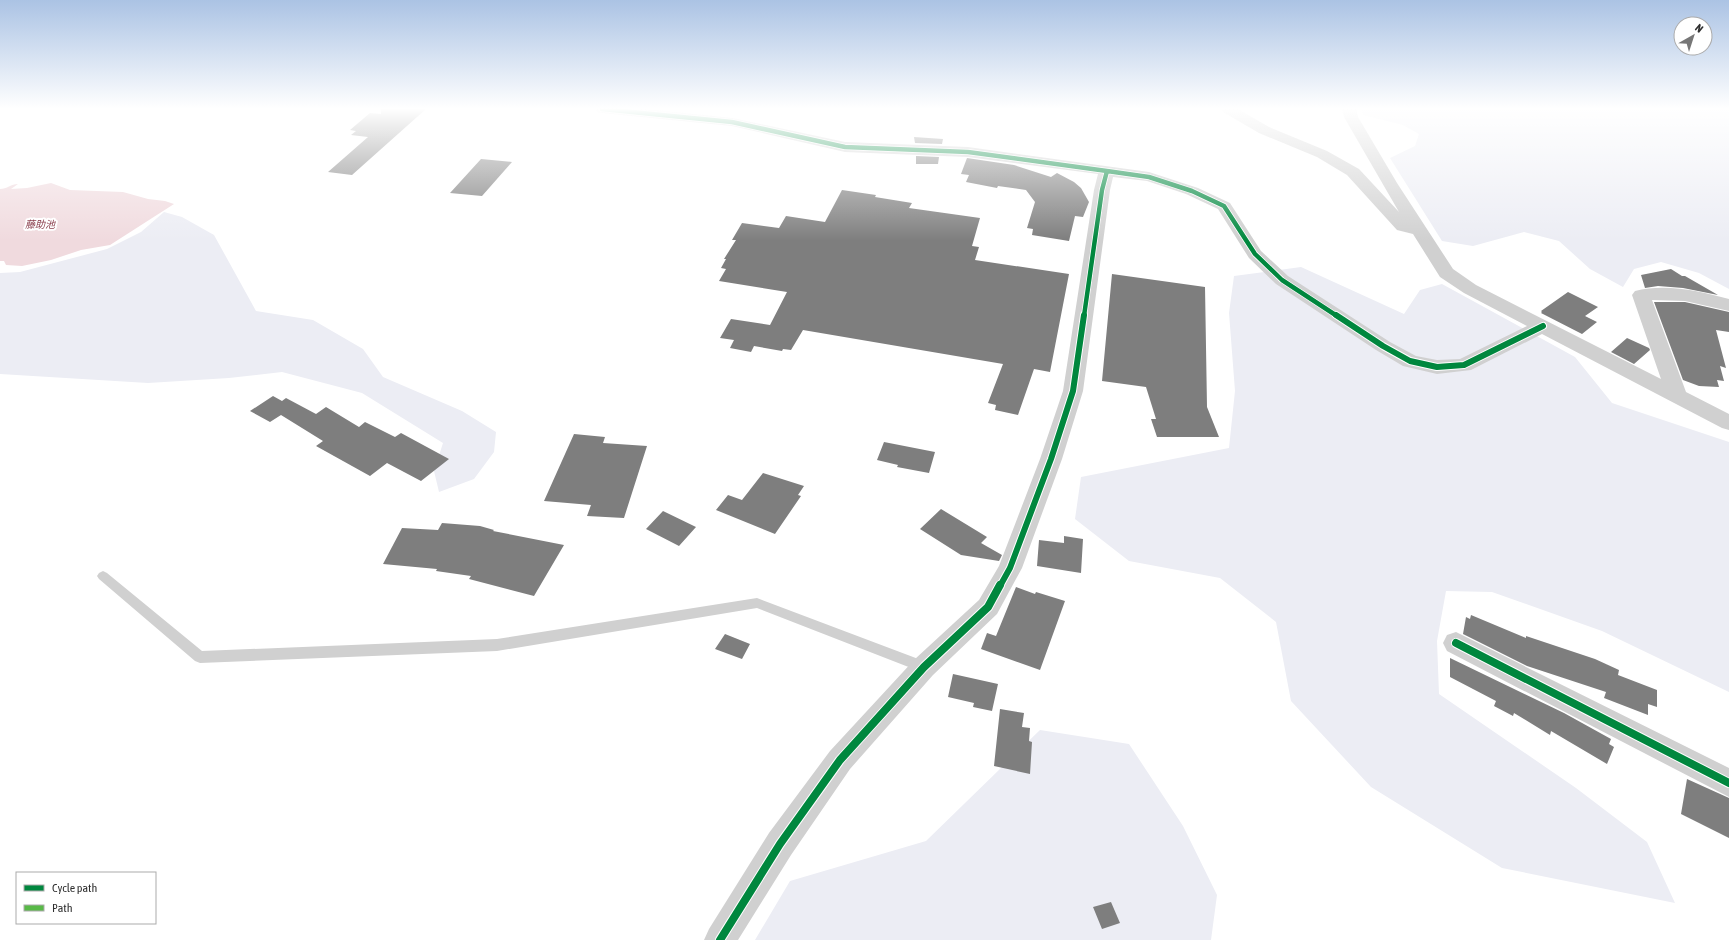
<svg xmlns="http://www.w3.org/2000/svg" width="1729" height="940" font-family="'Asap Condensed','Noto Sans JP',sans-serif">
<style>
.green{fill:#ecedf4}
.water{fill:#f0dade}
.building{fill:#7e7e7e}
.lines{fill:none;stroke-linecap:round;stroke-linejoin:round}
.service{fill:#d0d0d0;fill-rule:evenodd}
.minor{fill:#d0d0d0;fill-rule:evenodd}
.cycleway-far2-casing{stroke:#fff;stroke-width:6}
.cycleway-far1-casing{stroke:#fff;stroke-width:8}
.cycleway-casing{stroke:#fff;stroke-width:10}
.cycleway-far2{stroke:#00873e;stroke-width:4.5}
.cycleway-far1{stroke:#00873e;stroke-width:6}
.cycleway{stroke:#00873e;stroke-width:8}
.labels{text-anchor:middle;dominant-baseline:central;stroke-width:4;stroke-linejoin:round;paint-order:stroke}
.far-water-label{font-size:10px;font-style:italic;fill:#8c414f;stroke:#fff}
</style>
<rect width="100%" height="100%" fill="#fff"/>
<path class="green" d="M 1361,109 L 1729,109 L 1729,289 L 1699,273 L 1661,262 L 1634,269 L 1623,287 L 1590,269 L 1559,241 L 1524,232 L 1473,246 L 1442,241 L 1390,158 L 1415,146 L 1419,134 L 1403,125 L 1363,115 Z
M 164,212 L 182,217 L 214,235 L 256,311 L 313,320 L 363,349 L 383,377 L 462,411 L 496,432 L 494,452 L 474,479 L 439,492 L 434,471 L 443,443 L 362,393 L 282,372 L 229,378 L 148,383 L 0,374 L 0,273 L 20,272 L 107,249 L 141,232 Z
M 1301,267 L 1404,314 L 1420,290 L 1442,284 L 1575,357 L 1612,403 L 1729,442 L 1729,692 L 1602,631 L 1492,592 L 1446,591 L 1437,641 L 1439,694 L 1576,788 L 1647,842 L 1675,903 L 1502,868 L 1371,787 L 1291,701 L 1276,622 L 1220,578 L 1129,561 L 1075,519 L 1081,477 L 1229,448 L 1235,391 L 1229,313 L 1234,276 Z
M 1040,730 L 1129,744 L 1183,826 L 1217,895 L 1211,940 L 755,940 L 790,881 L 926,841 Z"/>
<path class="water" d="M 51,183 L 70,190 L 123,192 L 148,199 L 165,201 L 174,204 L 110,245 L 81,250 L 51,260 L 22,266 L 6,265 L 4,261 L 0,261 L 0,189 C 7,189 11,184 18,184 L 11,189 L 27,188 Z"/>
<path class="building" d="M 381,109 L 426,109 L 352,175 L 328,172 L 368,137 L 351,135 L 356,131 L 350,130 L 370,113 L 381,114 Z
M 914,137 L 943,139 L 942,144 L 915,143 Z
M 916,156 L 939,157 L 938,164 L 916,164 Z
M 967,158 L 1014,165 L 1051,177 L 1057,173 L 1074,182 L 1081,188 L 1089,202 L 1083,217 L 1075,216 L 1069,241 L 1032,235 L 1033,229 L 1027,228 L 1035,202 L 1026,190 L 998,186 L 997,188 L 966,182 L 969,175 L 961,174 Z
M 481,159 L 512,162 L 482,196 L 450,193 Z
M 842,190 L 876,195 L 875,197 L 912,203 L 909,208 L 980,218 L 972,246 L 979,247 L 975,260 L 1069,274 L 1050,372 L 1034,369 L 1018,415 L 995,410 L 996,405 L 988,403 L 1003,364 L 803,330 L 791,350 L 783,349 L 782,351 L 754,346 L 751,352 L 730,348 L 734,340 L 720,338 L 731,319 L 770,325 L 787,292 L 719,281 L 726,269 L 721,268 L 726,259 L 724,259 L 736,240 L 732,240 L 742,223 L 779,228 L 786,216 L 825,222 Z
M 1671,269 L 1682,276 L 1685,276 L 1718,295 L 1683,288 L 1658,286 L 1645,288 L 1641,275 Z
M 1112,274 L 1205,287 L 1207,407 L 1219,437 L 1157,437 L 1151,419 L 1156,419 L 1146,387 L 1102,381 Z
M 1568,292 L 1598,307 L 1585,316 L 1597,322 L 1582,334 L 1541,313 L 1542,312 L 1541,311 Z
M 1654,302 L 1685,302 L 1729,312 L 1729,332 L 1716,330 L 1726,368 L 1720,366 L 1724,381 L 1717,380 L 1719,387 L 1699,386 L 1683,380 Z
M 1627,338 L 1649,348 L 1650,350 L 1634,364 L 1611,352 Z
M 273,396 L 282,401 L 286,398 L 316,414 L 326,407 L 359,427 L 365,422 L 395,437 L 401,433 L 449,459 L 421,481 L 387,463 L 370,476 L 316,446 L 323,441 L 281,415 L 270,422 L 250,411 Z
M 574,434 L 605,437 L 603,443 L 647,446 L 624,518 L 587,516 L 591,505 L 544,501 Z
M 884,442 L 935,452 L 929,473 L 897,467 L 898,465 L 877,460 Z
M 763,473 L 804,486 L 798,495 L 801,496 L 775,534 L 716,510 L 728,495 L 742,500 Z
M 941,509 L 987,537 L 981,543 L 1002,555 L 999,561 L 961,555 L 920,529 Z
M 663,511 L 696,527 L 679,546 L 646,529 Z
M 442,523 L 480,526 L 494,530 L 493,531 L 564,545 L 534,596 L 469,579 L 471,576 L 436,571 L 437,569 L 383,564 L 402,528 L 438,530 Z
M 1064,536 L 1083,539 L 1081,573 L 1037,566 L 1039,540 L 1064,543 Z
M 1016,587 L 1035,594 L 1036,592 L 1065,601 L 1040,670 L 981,649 L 987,633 L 996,636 Z
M 1471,615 L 1526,638 L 1526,636 L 1595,659 L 1619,670 L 1618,675 L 1657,690 L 1657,707 L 1648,704 L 1648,715 L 1604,698 L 1606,692 L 1527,666 L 1463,634 L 1466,617 L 1470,619 Z
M 725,634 L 750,644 L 742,659 L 715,649 Z
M 1450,658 L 1564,713 L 1611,739 L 1609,744 L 1614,747 L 1607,764 L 1551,731 L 1550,735 L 1514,713 L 1513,716 L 1494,706 L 1496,701 L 1450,677 Z
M 953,674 L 998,684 L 992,711 L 973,707 L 974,703 L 948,697 Z
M 1000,709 L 1024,713 L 1022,727 L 1030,728 L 1029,741 L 1032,742 L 1030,774 L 994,766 Z
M 1687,779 L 1729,798 L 1729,838 L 1681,814 Z
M 1111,902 L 1120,923 L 1102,929 L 1093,907 Z"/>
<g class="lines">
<path class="service" d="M 103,571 L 107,573 L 202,651 L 497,639 L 757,598 L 929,663 L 931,667 L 929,671 L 924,673 L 757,608 L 497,651 L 200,663 L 195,661 L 99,579 L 97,576 L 99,573 Z"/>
<path class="minor" d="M 595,109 L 646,109 L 732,118 L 845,142 L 968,147 L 1149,172 L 1198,188 L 1230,203 L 1261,251 L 1288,276 L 1390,342 L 1416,356 L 1437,360 L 1460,359 L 1527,326 L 1464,293 L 1440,277 L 1413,234 L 1397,230 L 1347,175 L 1317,157 L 1259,133 L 1223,112 L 1221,109 L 1238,109 L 1269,127 L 1327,151 L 1359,169 L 1399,212 L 1344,117 L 1342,109 L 1356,109 L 1358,117 L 1397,183 L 1453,269 L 1476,285 L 1661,379 L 1632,295 L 1635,291 C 1665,283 1700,291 1729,299 L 1729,311 L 1685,301 L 1652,300 L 1686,392 L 1729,414 L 1729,430 L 1722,428 L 1542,334 L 1471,370 L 1437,374 L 1403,366 L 1376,350 L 1276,284 L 1249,258 L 1218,209 L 1186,194 L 1147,181 L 1113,177 L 1110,190 L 1083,391 L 1062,459 L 1022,568 L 997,614 L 933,675 L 850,769 L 791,855 L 738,940 L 704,940 L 709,929 L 769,833 L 830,751 L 915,659 L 979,600 L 999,566 L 1040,459 L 1063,391 L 1094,190 L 1098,174 L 968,157 L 845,152 L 732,126 L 602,113 L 597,112 Z
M 1456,632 L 1729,768 L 1729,797 L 1447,651 L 1443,643 L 1447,635 Z"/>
<defs>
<path id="cycleway-far2" d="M 602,109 L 732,122 L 845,147 L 968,152 L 1107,171 L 1102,190 L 1084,316
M 1107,171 L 1149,177 L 1192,191 L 1224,206 L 1255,254 L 1282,280 L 1337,316"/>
<path id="cycleway-far1" d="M 1336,315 L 1383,346 L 1410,361 L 1437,367 L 1464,365 L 1543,326
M 1000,586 L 1010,568 L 1051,459 L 1073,391 L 1084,315"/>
<path id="cycleway" d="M 1456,643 L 1729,783
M 720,940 L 780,844 L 840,760 L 924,667 L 988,607 L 1000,585"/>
</defs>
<use href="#cycleway-far2" class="cycleway-far2-casing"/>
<use href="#cycleway-far1" class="cycleway-far1-casing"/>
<use href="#cycleway" class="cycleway-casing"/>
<use href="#cycleway-far2" class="cycleway-far2"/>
<use href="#cycleway-far1" class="cycleway-far1"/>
<use href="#cycleway" class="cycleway"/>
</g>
<linearGradient id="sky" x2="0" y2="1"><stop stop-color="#abc3e4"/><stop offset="0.45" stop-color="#fff"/><stop offset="1" stop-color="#fff" stop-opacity="0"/></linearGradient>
<rect width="1729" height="241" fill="url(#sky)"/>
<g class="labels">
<g class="far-water-label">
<text x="40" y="224">藤助池</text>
</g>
</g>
<rect x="16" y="872" width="140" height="52" fill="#ffffff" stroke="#ababab"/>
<rect x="24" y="885" width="20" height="6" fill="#00873e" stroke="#ababab"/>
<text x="52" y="892" font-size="12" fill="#2e2e2e">Cycle path</text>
<rect x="24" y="905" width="20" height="6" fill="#58b947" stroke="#ababab"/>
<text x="52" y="912" font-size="12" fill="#2e2e2e">Path</text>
<g transform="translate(1693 36) rotate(39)"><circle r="19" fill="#ffffff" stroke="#ababab"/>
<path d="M0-3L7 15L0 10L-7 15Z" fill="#777777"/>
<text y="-6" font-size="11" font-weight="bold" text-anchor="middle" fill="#2e2e2e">N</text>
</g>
</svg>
